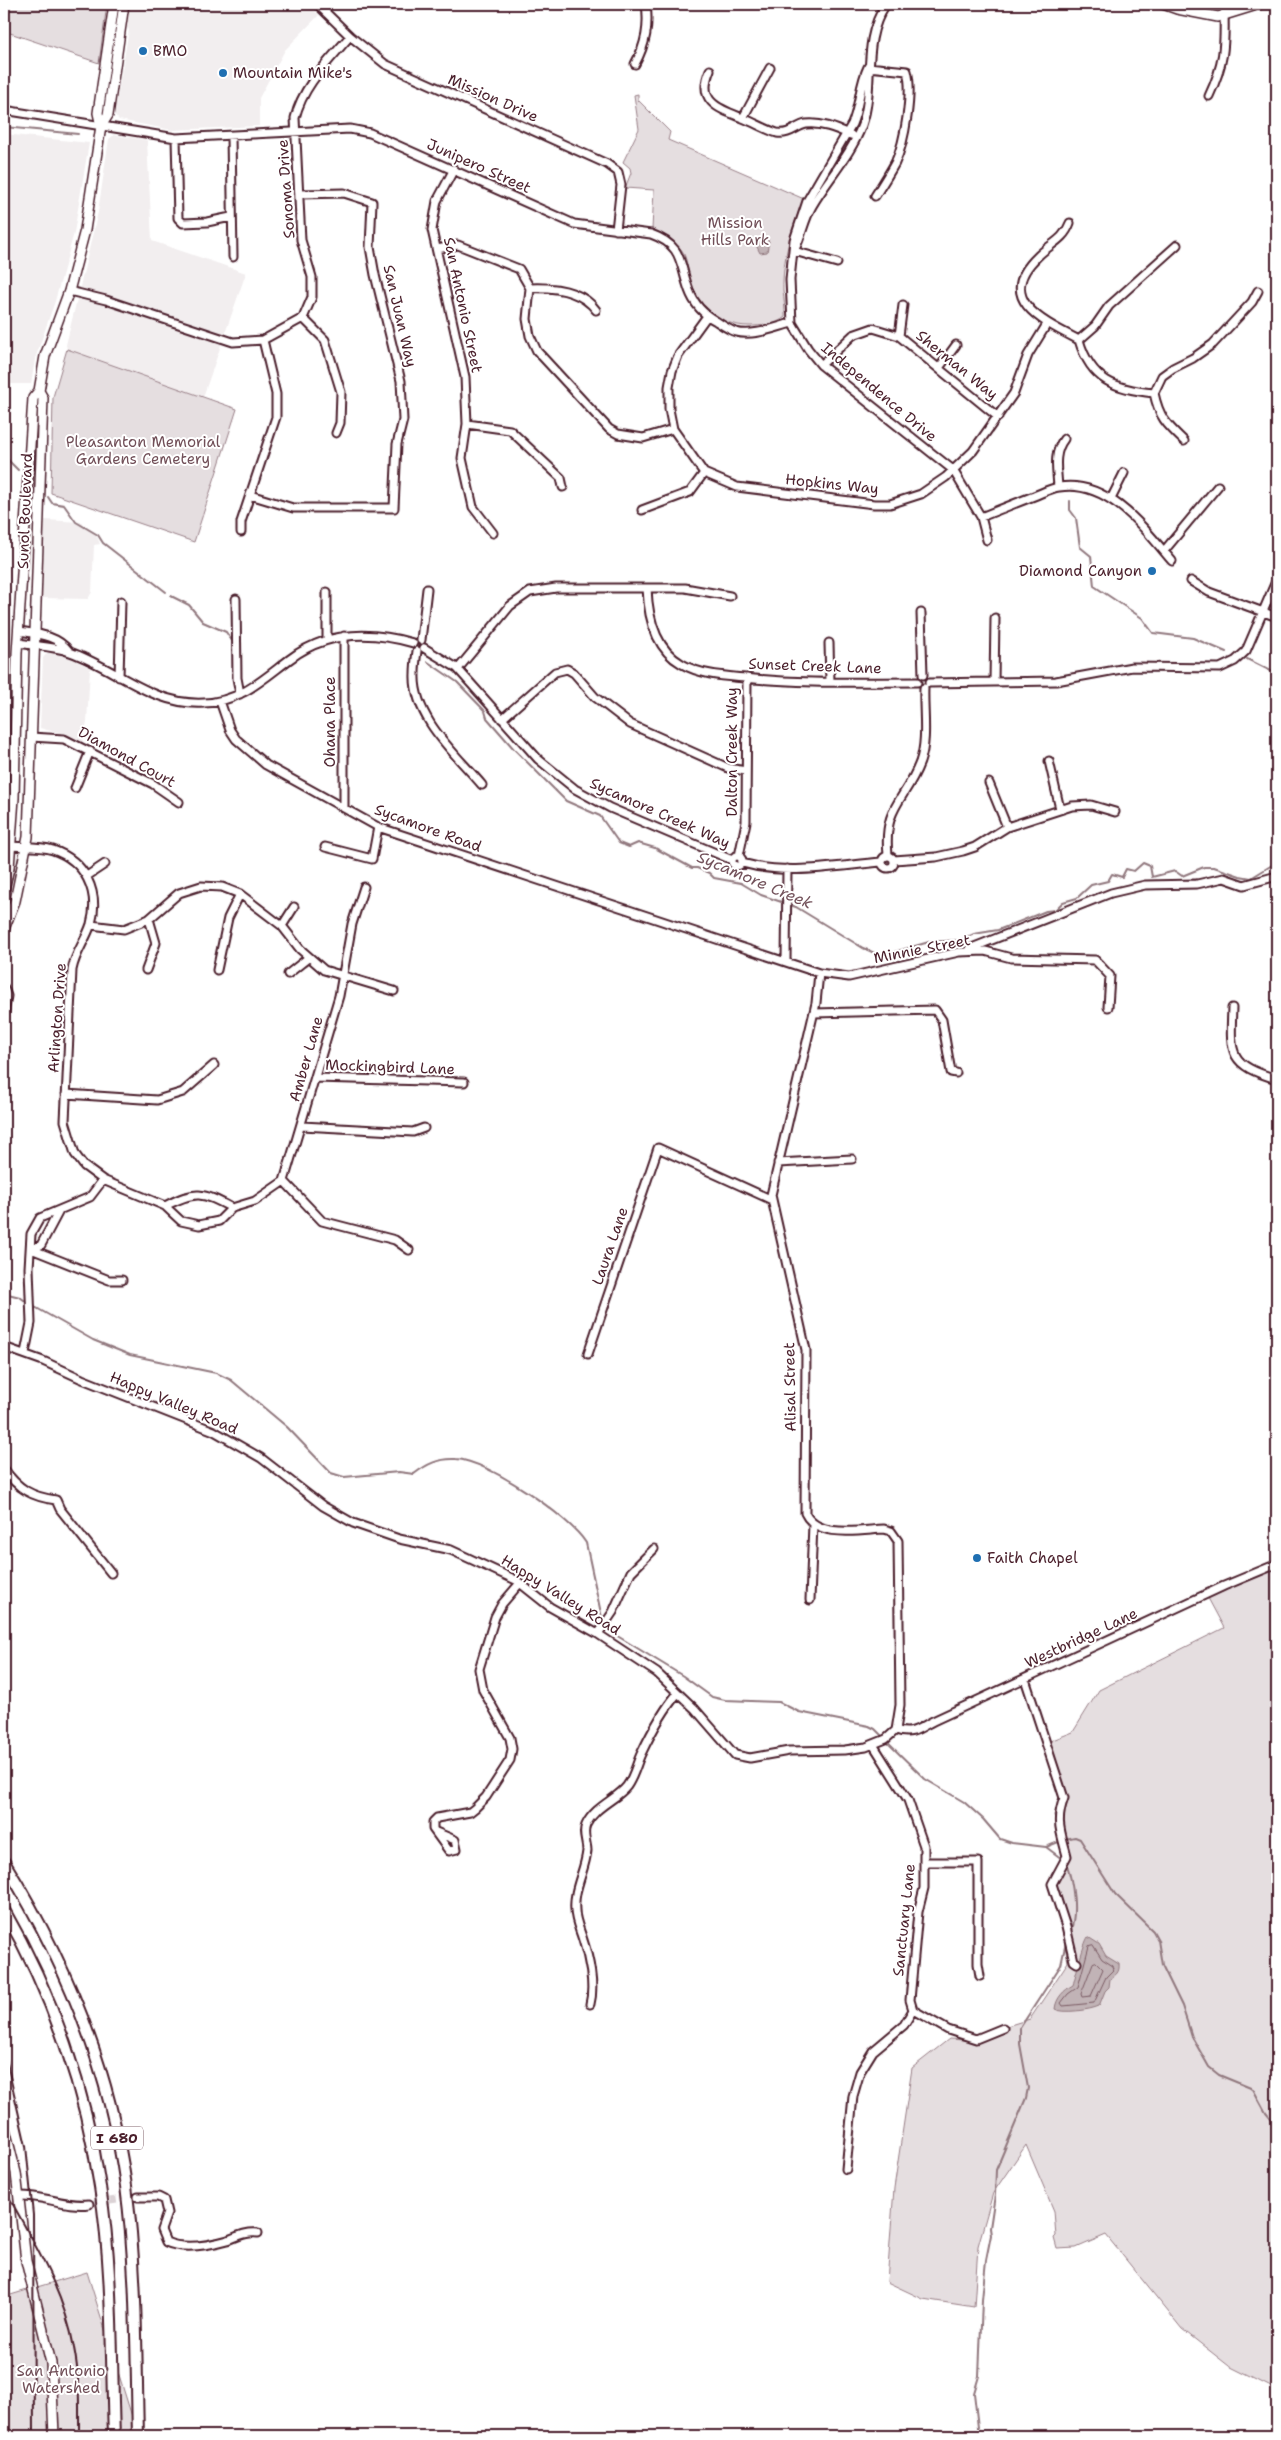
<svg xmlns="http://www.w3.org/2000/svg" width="1281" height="2440" font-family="'Shantell Sans',sans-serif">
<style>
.built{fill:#f2eeef}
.green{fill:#e5dee0;stroke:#987e86}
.water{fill:#c1b3b6;stroke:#91787e}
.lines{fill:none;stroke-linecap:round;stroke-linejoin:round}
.shore{stroke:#7a5a63;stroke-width:1}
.stream{stroke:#91787e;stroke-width:2}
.minor-tunnel{stroke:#dbd2d5;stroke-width:7;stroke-dasharray:7 3.5;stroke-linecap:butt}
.minor-casing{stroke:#4a1f2b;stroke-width:11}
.major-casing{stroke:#4a1f2b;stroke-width:12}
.highway-casing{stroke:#4a1f2b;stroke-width:14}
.minor{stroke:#fff;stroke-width:7}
.major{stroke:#fff;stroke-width:9}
.highway{stroke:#fff;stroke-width:10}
.rail{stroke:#4a1f2b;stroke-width:2}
.poi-dot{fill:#1f6fb2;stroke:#fff;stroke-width:2}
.labels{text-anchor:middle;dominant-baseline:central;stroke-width:4;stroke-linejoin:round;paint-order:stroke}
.shield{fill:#fff;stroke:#80626b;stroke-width:1}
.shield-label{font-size:14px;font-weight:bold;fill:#4a1f2b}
.poi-label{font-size:15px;fill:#4a1f2b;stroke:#fff;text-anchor:start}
.street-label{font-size:15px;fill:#4a1f2b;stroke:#fff}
.park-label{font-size:15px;fill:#714f58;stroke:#fff}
.water-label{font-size:16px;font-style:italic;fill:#74535c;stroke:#fff}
</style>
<rect width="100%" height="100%" fill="#fff"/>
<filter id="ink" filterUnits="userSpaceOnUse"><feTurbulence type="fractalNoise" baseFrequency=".02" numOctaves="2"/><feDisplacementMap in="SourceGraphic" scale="10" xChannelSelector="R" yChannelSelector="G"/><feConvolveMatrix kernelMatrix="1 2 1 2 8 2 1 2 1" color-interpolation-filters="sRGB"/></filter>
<g filter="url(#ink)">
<path class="built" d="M 130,4 L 307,4 L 319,15 L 285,50 L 259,98 L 259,126 L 172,130 L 119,120 L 114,114 L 129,30 L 127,27 Z
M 4,134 L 89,143 L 74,233 L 55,301 L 35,359 L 31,384 L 4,384 Z
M 114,135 L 147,140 L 152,241 L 246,273 L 203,397 L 67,349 L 66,345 L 98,212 L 109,139 Z
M 45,520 L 81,522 L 94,532 L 98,539 L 100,544 L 94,545 L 92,592 L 88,599 L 42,598 Z
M 48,652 L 65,655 L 90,668 L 87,722 L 82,743 L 66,735 L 40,728 L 43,658 Z"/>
<path class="green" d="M 4,4 L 107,4 L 99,63 L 4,31 Z
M 638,94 L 638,100 L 670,132 L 668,140 L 804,199 C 792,225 782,261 783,290 C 784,299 785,308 785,317 C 776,325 761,326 749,326 C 722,326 698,308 690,282 C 688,273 688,262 683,252 C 676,241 664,234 652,229 L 654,190 L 625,188 L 631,173 L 630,168 L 623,162 L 639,129 L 634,95 Z
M 67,349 L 237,409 L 194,542 L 51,493 L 53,397 Z
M 1277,1568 L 1277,2390 L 1229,2366 L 1182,2329 L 1106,2235 L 1076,2248 L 1057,2249 L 1054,2238 L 1056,2236 L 1054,2211 L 1026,2145 L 993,2193 L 978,2246 L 974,2307 L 923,2299 L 887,2282 L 894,2188 L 912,2068 L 949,2039 L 979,2041 L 1000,2028 L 1030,2019 L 1068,1962 L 1059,1913 L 1048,1884 L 1063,1856 L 1054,1815 L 1060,1797 L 1045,1743 L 1073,1732 L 1099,1690 L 1224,1628 L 1208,1598 Z
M 87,2272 L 138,2436 L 4,2436 L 4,2297 Z"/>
<path class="water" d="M 760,238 L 769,241 L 767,252 L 760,253 L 754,241 Z
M 1088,1937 L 1099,1944 L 1106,1956 L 1119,1964 C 1120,1972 1116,1975 1110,1979 L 1109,1987 L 1105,1991 L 1099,2006 C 1091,2010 1062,2014 1055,2009 C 1056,1998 1064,1990 1073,1985 C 1076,1974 1083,1945 1088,1937 Z"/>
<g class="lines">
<path class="shore" d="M 1093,1945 L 1102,1959 L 1113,1966 L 1114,1969 L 1106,1977 L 1094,2003 L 1063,2006 L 1061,2003 L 1068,1994 L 1078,1987 L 1089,1946 Z
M 1096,1962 L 1103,1969 L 1091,1996 L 1082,1997 L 1081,1994 L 1093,1963 Z"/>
<path class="stream" d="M 4,127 L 78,134
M 4,456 L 18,470
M 48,497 L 52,503 L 64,505 L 76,522 L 98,535 L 103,543 L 166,592
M 1070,501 L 1070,510 L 1076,518 L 1080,547 L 1091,556 L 1094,586 L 1142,618 L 1153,633 L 1193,638 L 1226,652
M 171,596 L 189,605 L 203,622 L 226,632 L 232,641
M 1247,659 L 1277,674
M 428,662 L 457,682 L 485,711 L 487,718 L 514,749 L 566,801 L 600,816 L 619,843 L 629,847 L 638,843 L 655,848 L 692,868 L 697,868 L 709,873 L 714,878 L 741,883 L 761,895 L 796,907 L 863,948 L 877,954 L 887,954 L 929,942 L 961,940 L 974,934 L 998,930 L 1046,911 L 1055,910 L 1063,902 L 1077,898 L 1091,885 L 1108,881 L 1112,874 L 1122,877 L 1126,869 L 1134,871 L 1143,863 L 1150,866 L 1152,877 L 1175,871 L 1182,876 L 1204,867 L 1214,867 L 1240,876 L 1251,878 L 1277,862
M 4,1293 L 20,1297 L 29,1304
M 33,1306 L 93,1340 L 130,1355 L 216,1373 L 231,1380 L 287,1427 L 331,1473 L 344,1477 L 399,1472 L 414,1474 C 427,1464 439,1458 456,1459 C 487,1460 570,1517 586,1543 L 602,1618 L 612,1632 L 619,1637 L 683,1676 L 712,1697 L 725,1700 L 779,1702 L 799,1712 L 869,1726 L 875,1729 L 883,1737
M 886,1741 L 925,1779 L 964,1802 L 983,1819 L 1000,1839 L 1012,1843 L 1046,1847 L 1061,1841
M 1065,1839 L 1075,1837 L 1080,1839 L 1115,1894 L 1153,1931 L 1158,1940 L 1162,1965 L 1182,2006 L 1192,2037 L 1209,2067 L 1219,2075 L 1253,2089 L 1266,2113 L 1277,2126
M 1046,1847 L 1062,1859
M 1066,1862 C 1073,1882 1078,1913 1070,1933
M 979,2436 L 974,2393 L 979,2376 L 982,2300 L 986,2260 L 991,2235 L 990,2228 L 995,2195 L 996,2170 L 1026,2098 L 1028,2088 L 1020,2044 L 1020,2028 L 1061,1965 L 1066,1942"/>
<path class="minor-tunnel" d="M 89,2204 L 138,2197"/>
<defs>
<path id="minor" d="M 317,4 L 350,36 L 385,64 L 607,164 L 618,172 L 621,185 L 616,230
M 635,64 C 646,44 649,26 646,4
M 868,67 C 859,85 860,106 852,124 L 807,201 L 794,240 L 790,280 L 792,323 L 808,349 L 821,365 L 953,470 L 981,517 L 987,540
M 868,67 L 907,71 C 913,92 905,142 895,163 C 889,174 882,185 875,196
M 710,70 C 696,103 720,109 745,119 C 755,123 767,130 777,133 C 790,135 796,126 806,124 C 821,122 837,129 851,135
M 1209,96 C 1224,64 1225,47 1224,13
M 4,110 L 176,138 L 350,129 L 370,133 L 574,224 L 651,234 C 684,246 679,263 689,290 C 694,304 703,314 716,321 C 722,325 729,330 736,332 C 753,337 776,327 792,323
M 743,118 L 770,68
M 231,136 L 233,257
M 176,138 L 178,218 L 183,223 L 207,222 L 231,217
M 454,169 L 437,201 L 432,230 L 465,377 L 467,424 L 462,458 L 473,507 L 493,533
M 1070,223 C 1064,240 1050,244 1038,256 C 993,299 1044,322 1079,340 C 1091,381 1115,389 1154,393 C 1159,417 1166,424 1184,441
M 437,249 L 458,245 L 519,269 L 530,288 L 527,319 L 530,336 L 537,351 L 609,429 L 618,434 L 643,438 L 673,429
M 795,249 C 802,235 804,220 812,206 C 827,180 851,155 862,125 C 876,84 860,43 886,4
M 794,251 L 837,263
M 530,288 C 553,287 581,290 596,310
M 69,291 L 106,300 L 233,342 L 263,340 L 303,318 L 312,297 L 312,277 L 301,240 L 295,118 C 303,85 329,61 350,36
M 707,316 L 678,356 L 672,371 L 669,387 L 669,409 L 673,429 L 704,473 L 737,487 L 874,504 L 890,504 L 921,494 L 946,477 L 973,451 L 1014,393 L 1028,355 L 1047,324
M 303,318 L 325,340 L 341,392 L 340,423 L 336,433
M 899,336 L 903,305
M 1079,340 L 1095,326 L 1109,306 L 1177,245
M 821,365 L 853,335 L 873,328 L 899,336 L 998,417
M 939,368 L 956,345
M 1154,393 L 1162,376 L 1173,368 L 1193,358 L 1213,344 L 1252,302 L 1258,291
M 467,424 L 510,430 L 561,478 L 563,487
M 1058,487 C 1057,470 1053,453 1064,439
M 250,495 L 293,508 L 394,508 L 397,444 L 403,420 L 401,381 L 375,275 L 370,247 L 372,202 L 344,193 L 301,194
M 1111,499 L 1124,473
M 642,510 L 690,492 L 704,473
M 981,517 C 998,510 1016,503 1034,496 C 1042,493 1051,488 1059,487 C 1108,479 1144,528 1172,561
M 241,532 L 241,522 L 276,417 L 276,394 L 263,340
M 1164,551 L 1218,486
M 1191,581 L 1209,592 L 1277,617
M 647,588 C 648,616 655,649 682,664 C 701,675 724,676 745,678 C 802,684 859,682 917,682
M 236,599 L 237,678 L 240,694
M 921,613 L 923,675
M 19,631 C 37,634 57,635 69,651
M 344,636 L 344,808
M 327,640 L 327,592
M 421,640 L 427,589
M 18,643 C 35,646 54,646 70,652 C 116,668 152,706 204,703 C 240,702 263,679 290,659 C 327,631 371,631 413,643
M 829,643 L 830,682
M 424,648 L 457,668 L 538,759 L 575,789 L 610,808 L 732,860
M 417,651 C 416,658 415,666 415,674 C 413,718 456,754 482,785
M 458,669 L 510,606 L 530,592 L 556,588 L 685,588 L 730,596
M 119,677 L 121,601
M 994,682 L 995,618
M 929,683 L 1056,681 L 1132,667 L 1220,668 L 1235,661 L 1246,651 L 1277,579
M 220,701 L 230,730 L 236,739 L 266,765 L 378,827 L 819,973 L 849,977 L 959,952 L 985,951 L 1011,958 L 1095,960 L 1110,976 L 1108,1007
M 502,719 L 555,672 L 567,669 L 574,673 L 595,697 L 630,724 L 728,768 L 746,771
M 31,737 L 64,739 L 153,784 L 179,802
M 1049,761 L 1060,809
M 989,783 L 1007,827
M 75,788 L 90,751
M 11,846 C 24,847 40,846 53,850 C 85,861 100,891 91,924 C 86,940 75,953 72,970 L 65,1121 L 75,1154 L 84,1166 L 103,1180 L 165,1206 L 181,1221 L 199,1225 L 219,1221 L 232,1208 L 255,1201 L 284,1181 L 339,996 L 352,924 L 364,887
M 325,847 L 372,859 L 378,827
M 888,855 C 883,805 905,802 920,762 C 928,739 923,712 924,688
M882 862a6 6 0 1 1 12 0a6 6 0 1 1-12 0Z
M 739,856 L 746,822 L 747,678
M732 861a5 5 0 1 1 10 0a5 5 0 1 1-10 0Z
M 894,860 L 936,857 L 963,851 L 975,847 L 1007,827 L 1072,806 L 1091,805 L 1115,812
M 742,863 C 787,876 835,866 881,862
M 87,876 L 105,864
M 91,925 L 124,929 L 149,919 L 179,893 L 201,886 L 222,887 L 240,894 L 282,926 L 300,949 L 324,970 L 394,991
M 282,926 L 294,907
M 969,949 L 1111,893 L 1145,885 L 1197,884 L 1224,878 L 1244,885 L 1277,876
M 786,961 L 787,869
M 146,970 L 156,943 L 149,919
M 217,970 L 228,918 L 240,894
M 819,973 L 816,1003 L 771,1195 L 806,1350 L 805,1513 C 817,1539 861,1530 884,1529 L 891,1531 L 898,1541 L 900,1705 L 896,1730
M 288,974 L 308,958
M 4,988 L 7,996 L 4,1015
M 1232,1008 C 1230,1054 1229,1065 1277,1079
M 814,1013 L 935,1010 L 942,1020 L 951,1072 L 956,1073
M 315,1078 L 464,1082
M 66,1094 L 157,1100 L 183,1092 L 214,1065
M 302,1126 L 413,1132 L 424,1128
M 778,1163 L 852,1159
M 284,1181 L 322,1221 L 395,1240 L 409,1250
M 165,1206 C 196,1190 202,1192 232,1208
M 31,1249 L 109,1280 L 122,1280
M 31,1249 L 41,1245 L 59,1211
M 4,1347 L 43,1361 L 82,1379 L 214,1431 L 261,1458 L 323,1506 L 353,1523 L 399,1539 L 451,1550 L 516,1580 L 550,1607 L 598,1634 L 657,1673 L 695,1709 L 735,1755 L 750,1758 L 789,1751 L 845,1750 L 866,1747 L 886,1739 L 896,1730
M 25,1353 L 31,1323 L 29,1268 L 31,1234 L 40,1218 L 90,1197 L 103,1180
M 588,1354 L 658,1148 L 772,1200
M 4,1469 C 18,1489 32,1497 56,1500 L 60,1509 L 111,1573
M 810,1600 L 813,1524
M 598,1634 L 613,1612 L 631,1572 L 654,1549
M 1025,1679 L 1064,1798 C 1055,1822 1061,1832 1067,1856 L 1052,1884 L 1066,1927 L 1074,1961 L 1077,1963
M 896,1730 C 912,1736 919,1728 933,1721 L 1224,1586 L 1277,1564
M 874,1746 L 908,1800 L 924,1846 L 924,1888 L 918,1912 L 910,2000 L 913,2010 L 948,2030 L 976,2039 L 1003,2028
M 436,1832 L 455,1840 L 457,1849 L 449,1851 L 433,1829 L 433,1822 L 437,1818 L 470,1812 L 475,1808 L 486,1797 L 510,1760 L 512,1749 L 510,1738 L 483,1690 L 479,1669 L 495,1617 L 502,1604 L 520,1583
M 925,1862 L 978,1862 L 978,1964 L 980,1976
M 590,2004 C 595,1985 589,1958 583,1940 C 580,1930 575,1920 575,1910 C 573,1889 585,1871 587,1851 C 587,1842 582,1834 586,1825 C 595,1806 616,1800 627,1786 C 634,1776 636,1765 641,1754 C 651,1733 663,1710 678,1693
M 846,2169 L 853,2096 L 860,2072 L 873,2051 L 904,2025 L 913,2010
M 19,2196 C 43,2195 65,2207 89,2204
M 138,2197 L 158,2197 L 164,2200 L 167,2213 L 161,2230 L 166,2242 C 183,2250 210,2245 228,2240 C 239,2236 245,2232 258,2233"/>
<path id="major" d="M 1163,4 L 1177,9 L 1218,17 L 1260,4
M 101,126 L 108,115 L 124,4
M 4,889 L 9,868 L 14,798 L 17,653 L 33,398 L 39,391 L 45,356 L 69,291 L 85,230 L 101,126 L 98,113 L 114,4
M 4,929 L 15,901 L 28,837 L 43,398 L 39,391
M 4,2125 L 16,2173 L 26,2261 L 51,2363 L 54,2436"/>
<path id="highway" d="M 4,1862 C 65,1960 110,2070 126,2186 C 137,2269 136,2353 138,2436
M 4,1910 C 53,1995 86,2091 100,2187 C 113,2269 111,2353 114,2436"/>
</defs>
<use href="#minor" class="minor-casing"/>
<use href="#major" class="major-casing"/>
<use href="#highway" class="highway-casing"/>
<use href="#minor" class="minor"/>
<use href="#major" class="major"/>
<use href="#highway" class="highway"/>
<path class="rail" d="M 4,2050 L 26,2146 L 33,2215 L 34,2436
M 4,2188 C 32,2240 64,2290 74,2348 C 80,2377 79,2407 79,2436"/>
</g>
</g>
<g class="poi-dot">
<circle cx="143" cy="51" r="5"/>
<circle cx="223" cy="73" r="5"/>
<circle cx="1152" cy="571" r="5"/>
<circle cx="977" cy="1558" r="5"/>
</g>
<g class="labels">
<rect class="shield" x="91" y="2126.5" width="52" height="23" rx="4"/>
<g class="shield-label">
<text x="117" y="2138">I 680</text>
</g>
<g class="poi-label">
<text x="153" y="51">BMO</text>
<text x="233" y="73">Mountain Mike's</text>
<text x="1142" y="571" text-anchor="end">Diamond Canyon</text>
<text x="987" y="1558">Faith Chapel</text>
</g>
<g class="street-label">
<text transform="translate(493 98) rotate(24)">Mission Drive</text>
<text transform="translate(479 166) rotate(24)">Junipero Street</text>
<text transform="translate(286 189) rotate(-94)">Sonoma Drive</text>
<text transform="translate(463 305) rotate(78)">San Antonio Street</text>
<text transform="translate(400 316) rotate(77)">San Juan Way</text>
<text transform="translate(957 365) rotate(39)">Sherman Way</text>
<text transform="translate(879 392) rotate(40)">Independence Drive</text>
<text transform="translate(832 484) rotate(6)">Hopkins Way</text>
<text transform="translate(25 511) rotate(-88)">Sunol Boulevard</text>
<text transform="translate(815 666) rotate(2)">Sunset Creek Lane</text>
<text transform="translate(330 722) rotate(-90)">Ohana Place</text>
<text transform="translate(732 752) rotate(-90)">Dalton Creek Way</text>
<text transform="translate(127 757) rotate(29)">Diamond Court</text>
<text transform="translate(660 813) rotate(24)">Sycamore Creek Way</text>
<text transform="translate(428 828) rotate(20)">Sycamore Road</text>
<text transform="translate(922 949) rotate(-11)">Minnie Street</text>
<text transform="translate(57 1018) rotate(-86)">Arlington Drive</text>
<text transform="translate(306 1059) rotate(-74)">Amber Lane</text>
<text transform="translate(390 1067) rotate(2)">Mockingbird Lane</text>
<text transform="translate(610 1246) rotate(-71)">Laura Lane</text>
<text transform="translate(790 1387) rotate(-91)">Alisal Street</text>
<text transform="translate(174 1403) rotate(23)">Happy Valley Road</text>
<text transform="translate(561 1595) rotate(32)">Happy Valley Road</text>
<text transform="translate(1081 1638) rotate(-25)">Westbridge Lane</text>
<text transform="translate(904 1920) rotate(-84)">Sanctuary Lane</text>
</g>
<g class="park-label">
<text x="735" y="223">Mission<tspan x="735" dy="17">Hills Park</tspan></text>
<text x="143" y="442">Pleasanton Memorial<tspan x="143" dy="17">Gardens Cemetery</tspan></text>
<text x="61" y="2371">San Antonio<tspan x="61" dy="17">Watershed</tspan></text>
</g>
<g class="water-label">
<text transform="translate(755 880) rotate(23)">Sycamore Creek</text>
</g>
</g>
<rect width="1281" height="2440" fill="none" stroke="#fff" stroke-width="20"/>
<rect x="10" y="10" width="1261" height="2420" fill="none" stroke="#4a1f2b" stroke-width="2" filter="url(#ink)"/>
</svg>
